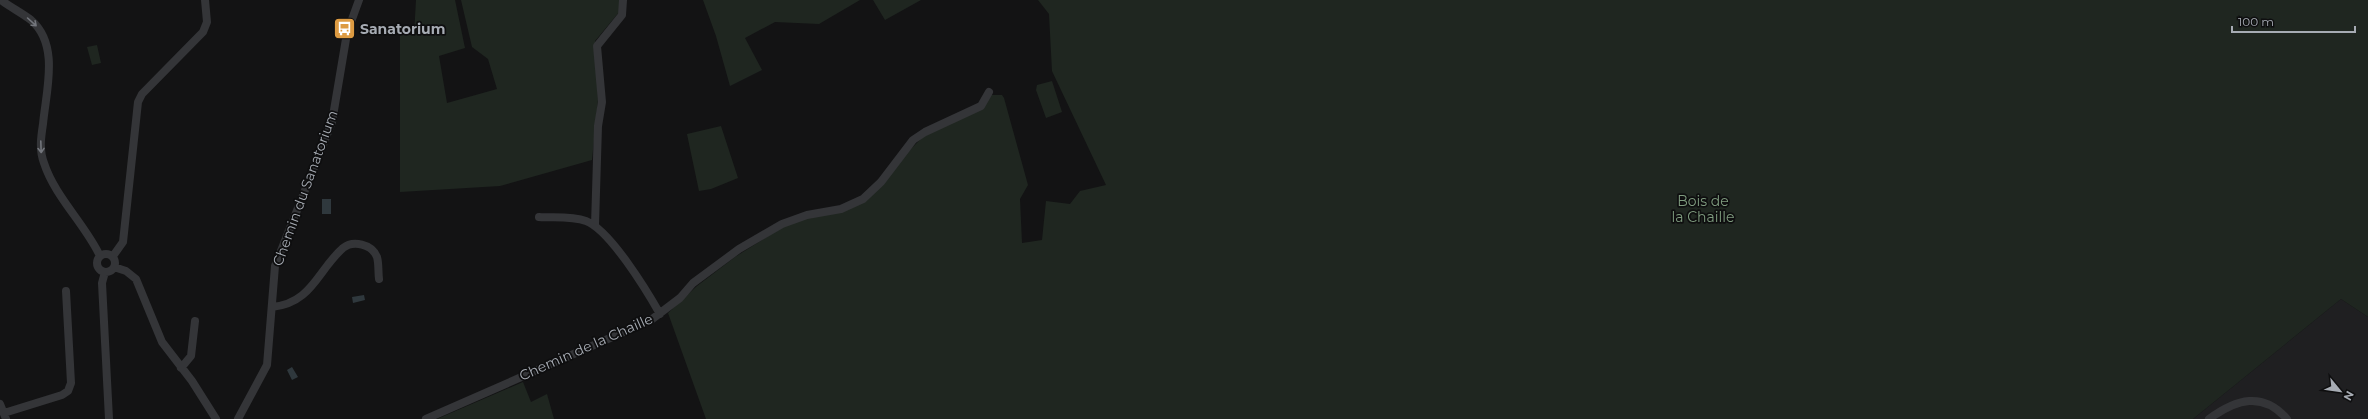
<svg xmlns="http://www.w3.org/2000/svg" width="2368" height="419" font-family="Montserrat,sans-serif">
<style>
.built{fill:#1f1f21}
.green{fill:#1f2620}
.water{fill:#2f383d}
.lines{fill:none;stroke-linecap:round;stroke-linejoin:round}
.minor{stroke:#343538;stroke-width:8}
.oneway{stroke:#73767c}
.labels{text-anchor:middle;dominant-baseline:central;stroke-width:3.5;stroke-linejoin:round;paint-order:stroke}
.poi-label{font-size:14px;font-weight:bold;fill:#a6abb3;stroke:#0e0e0f;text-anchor:start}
.street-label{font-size:14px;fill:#a6abb3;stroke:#0e0e0f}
.park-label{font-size:14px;fill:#7f9c7f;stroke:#0e0e0f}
</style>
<rect width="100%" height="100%" fill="#131314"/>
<path class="built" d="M 2341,299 L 2368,317 L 2368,419 L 2193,419 Z"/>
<path class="green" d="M 416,0 L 455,0 L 465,48 L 439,56 L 447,103 L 497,89 L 488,59 L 472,47 L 461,0 L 619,0 L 620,11 L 595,41 L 598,100 L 592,160 L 500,186 L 400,192 L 400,35 L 414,35 Z
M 703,0 L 860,0 L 819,24 L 775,22 L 745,38 L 762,70 L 730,86 L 716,36 Z
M 873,0 L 921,0 L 885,20 Z
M 1038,0 L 2368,0 L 2368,317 L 2341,299 L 2193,419 L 706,419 L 668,313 L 697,286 L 735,257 L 784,226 L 807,217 L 852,207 L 926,134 L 975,112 L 991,95 L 1002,95 L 1004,98 L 1028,185 L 1020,199 L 1022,243 L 1042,240 L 1046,201 L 1070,204 L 1080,191 L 1106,185 L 1052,71 L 1049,14 Z
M 97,45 L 101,63 L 92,65 L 87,47 Z
M 1052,81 L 1062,112 L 1046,118 L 1036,90 L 1037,85 Z
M 721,126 L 738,178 L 711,189 L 699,191 L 687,134 Z
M 523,382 L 531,402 L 547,394 L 554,419 L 437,419 Z"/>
<path class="water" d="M 322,199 L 331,199 L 331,214 L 322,214 Z
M 364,295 L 365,300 L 353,303 L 352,297 Z
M 292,367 L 298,377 L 292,380 L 287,370 Z"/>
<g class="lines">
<path class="minor" d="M 1,0 C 10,7 22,13 31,20 C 60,45 46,91 43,124 C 41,137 39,150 44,163 C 55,197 85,224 100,256
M 539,217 C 553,218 572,216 586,221 C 610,230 647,291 660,314
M 595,225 L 598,126 L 602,102 L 597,46 L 622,15 L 623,0
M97 263a9 9 0 1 1 18 0a9 9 0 1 1-18 0Z
M 113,256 L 123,242 L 138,102 L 142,94 L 203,32 L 207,22 L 205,0
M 114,267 L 126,271 L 136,279 L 162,342 L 192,381 L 216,419
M 105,272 L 102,283 L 109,419
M 272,307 C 312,303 317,271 343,248 C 353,240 372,244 377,257 C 379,264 378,272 379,279
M 181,368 L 191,356 L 195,321
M 0,404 L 6,419
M 4,413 L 62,395 L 68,391 L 71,383 L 66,291
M 238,419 L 267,365 L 275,266 L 332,122 L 347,33 L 359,0
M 426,419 L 651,320 L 680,298 L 693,283 L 739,249 L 782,224 L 807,215 L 841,209 L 863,199 L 881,182 L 913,140 L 925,132 L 981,106 L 989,92
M 2209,419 C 2236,399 2263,391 2287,419"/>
</g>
<defs><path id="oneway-shaft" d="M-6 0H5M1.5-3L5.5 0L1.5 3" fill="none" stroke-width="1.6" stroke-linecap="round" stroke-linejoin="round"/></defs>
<g class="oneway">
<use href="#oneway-shaft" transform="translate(32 22) rotate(42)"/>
<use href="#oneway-shaft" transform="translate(41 147) rotate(88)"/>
</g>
<defs>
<symbol id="bus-square" viewBox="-11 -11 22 22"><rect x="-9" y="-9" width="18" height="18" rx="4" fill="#dd9b42" stroke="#0e0e0f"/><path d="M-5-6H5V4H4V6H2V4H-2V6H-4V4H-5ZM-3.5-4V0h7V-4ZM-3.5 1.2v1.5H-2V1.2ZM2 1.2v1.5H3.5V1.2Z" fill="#fff"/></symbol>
</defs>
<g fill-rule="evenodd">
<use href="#bus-square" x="332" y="16" width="25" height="25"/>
</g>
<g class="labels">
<g class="poi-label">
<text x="360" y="29">Sanatorium</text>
</g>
<g class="street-label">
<text transform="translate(305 188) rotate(-70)">Chemin du Sanatorium</text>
<text transform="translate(586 347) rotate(-24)">Chemin de la Chaille</text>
</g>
<g class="park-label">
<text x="1703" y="201">Bois de<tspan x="1703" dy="16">la Chaille</tspan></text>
</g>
</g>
<g transform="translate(2340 391) rotate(119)" stroke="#0e0e0f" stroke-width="3" paint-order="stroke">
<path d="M0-3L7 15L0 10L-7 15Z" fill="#a6abb3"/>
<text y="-6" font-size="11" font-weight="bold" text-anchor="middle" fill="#a6abb3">N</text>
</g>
<path d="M2232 26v6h123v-6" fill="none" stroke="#a6abb3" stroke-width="2"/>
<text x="2238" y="26" font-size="12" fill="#a6abb3" stroke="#0e0e0f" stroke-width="3" paint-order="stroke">100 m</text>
</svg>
